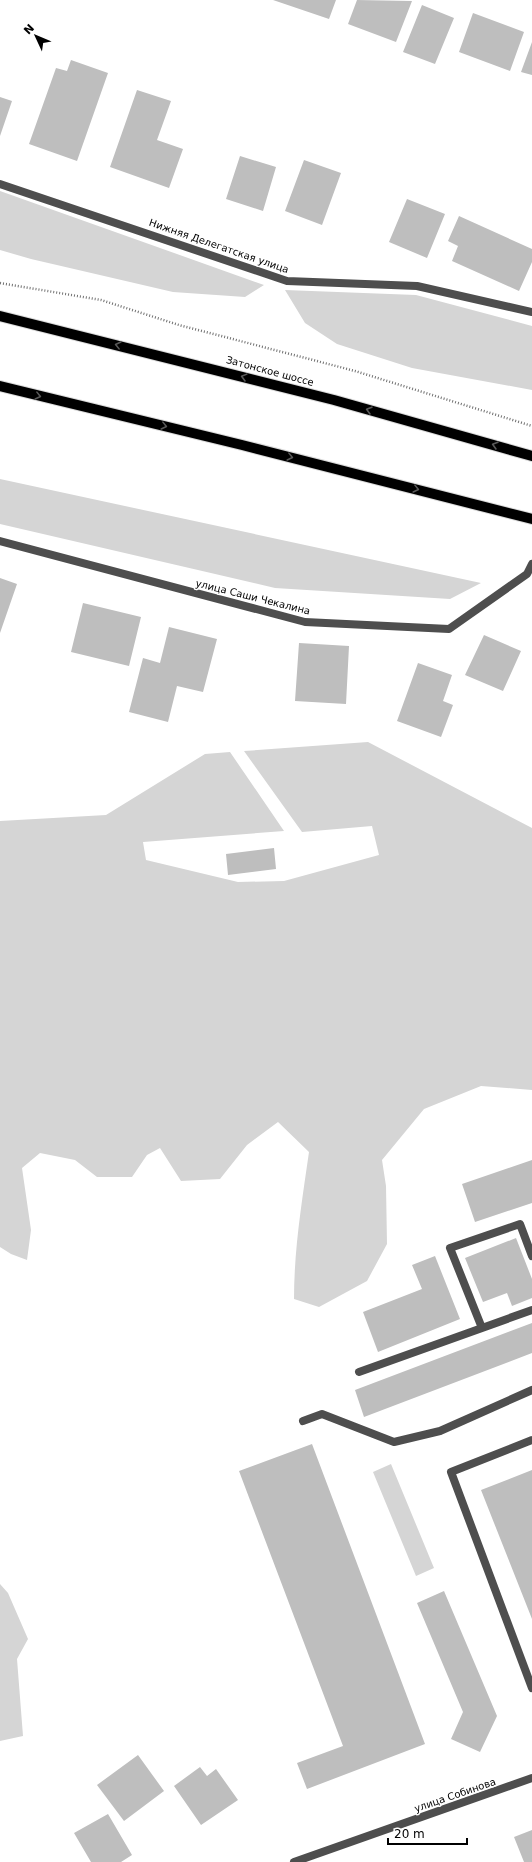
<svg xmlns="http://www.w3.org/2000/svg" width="532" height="1862" font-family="'DejaVu Sans',sans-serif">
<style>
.green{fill:#d5d5d5}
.building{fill:#bebebe}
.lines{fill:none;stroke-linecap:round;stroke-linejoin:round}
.primary-casing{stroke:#dbdbdb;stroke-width:12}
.path{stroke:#707070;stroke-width:2.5;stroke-dasharray:1 2;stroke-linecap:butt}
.service{stroke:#4e4e4e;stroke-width:8}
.minor{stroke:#4e4e4e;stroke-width:8}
.primary{stroke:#000;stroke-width:10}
.oneway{stroke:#595959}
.labels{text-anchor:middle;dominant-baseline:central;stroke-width:3;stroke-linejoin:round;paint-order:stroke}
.street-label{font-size:10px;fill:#000;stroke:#fff}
</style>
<rect width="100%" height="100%" fill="#fff"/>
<path class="green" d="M 0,191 L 264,285 L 245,297 L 173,292 L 31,259 L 0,250 Z
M 285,290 L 416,295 L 532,326 L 532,390 L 412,368 L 337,344 L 305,323 Z
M 0,479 L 481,583 L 450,599 L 275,588 L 0,524 Z
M 368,742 L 532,828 L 532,1090 L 481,1086 L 424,1109 L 382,1160 L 386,1186 L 387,1244 L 367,1281 L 319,1307 L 294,1299 C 294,1249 302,1201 309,1152 L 278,1122 L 247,1145 L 220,1179 L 181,1181 L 160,1148 L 147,1155 L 132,1177 L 97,1177 L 75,1160 L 40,1153 L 22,1168 L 31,1230 L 27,1260 L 11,1254 L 0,1247 L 0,821 L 106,815 L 205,754 L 230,752 L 284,831 L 143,842 L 146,860 L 238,882 L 284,881 L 379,855 L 372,826 L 302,832 L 244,751 Z
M 391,1464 L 434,1568 L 416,1576 L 373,1472 Z
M 0,1584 L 8,1593 L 28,1639 L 17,1659 L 23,1736 L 0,1741 Z"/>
<path class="building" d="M 273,0 L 336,0 L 329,19 Z
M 357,0 L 412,1 L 396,42 L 348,24 Z
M 422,5 L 454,18 L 435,64 L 403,52 Z
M 473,13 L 524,32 L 510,71 L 459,52 Z
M 532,42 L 532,75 L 521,72 Z
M 71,60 L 108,73 L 77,161 L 29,144 L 56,68 L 67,71 Z
M 137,90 L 171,101 L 157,140 L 183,149 L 169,188 L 110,167 Z
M 0,97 L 12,101 L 0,136 Z
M 240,156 L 276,167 L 263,211 L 226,199 Z
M 304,160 L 341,173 L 322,225 L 285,211 Z
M 407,199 L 445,214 L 427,258 L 389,242 Z
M 459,216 L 532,249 L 532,262 L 519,291 L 452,261 L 458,246 L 448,241 Z
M 0,578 L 17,584 L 0,633 Z
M 83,603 L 141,617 L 129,666 L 71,652 Z
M 169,627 L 217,639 L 203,692 L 177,686 L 168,722 L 129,712 L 143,658 L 160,663 Z
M 484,635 L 521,651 L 503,691 L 465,675 Z
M 299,643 L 349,646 L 346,704 L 295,701 Z
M 418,663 L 452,675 L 443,701 L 453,705 L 441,737 L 397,721 Z
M 274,848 L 276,869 L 228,875 L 226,854 Z
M 532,1160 L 532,1203 L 475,1222 L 462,1184 Z
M 516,1238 L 532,1279 L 532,1298 L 512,1306 L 507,1293 L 483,1302 L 465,1258 Z
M 435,1256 L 460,1319 L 378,1352 L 363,1312 L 422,1289 L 412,1265 Z
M 532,1323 L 532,1353 L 364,1417 L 355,1390 Z
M 312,1444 L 425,1744 L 307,1789 L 297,1763 L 343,1746 L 239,1471 Z
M 532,1470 L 532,1619 L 481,1490 Z
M 444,1591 L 497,1716 L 480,1752 L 451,1739 L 463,1712 L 417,1603 Z
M 138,1755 L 164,1791 L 124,1821 L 97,1785 Z
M 200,1767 L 207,1776 L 216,1769 L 238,1800 L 201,1825 L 174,1786 Z
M 108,1814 L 132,1855 L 121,1862 L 91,1862 L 74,1833 Z
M 532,1830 L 532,1862 L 524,1862 L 514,1837 Z"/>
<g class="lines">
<defs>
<path id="primary" d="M 0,316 L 334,400 L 532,456
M 0,386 L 242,445 L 532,519"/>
</defs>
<use href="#primary" class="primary-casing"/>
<path class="path" d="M 0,283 L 101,300 L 179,325 L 355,371 L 532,426"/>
<path class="service" d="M 482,1328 L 450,1248 L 520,1224 L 532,1256
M 359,1372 L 532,1310
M 303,1421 L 322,1414 L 394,1442 L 440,1431 L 532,1390
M 532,1440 L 451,1472 L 532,1688"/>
<path class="minor" d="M 0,184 L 287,281 L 417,286 L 532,312
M 0,541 L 305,622 L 449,629 L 527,574 L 532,564
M 294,1862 L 532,1778"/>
<use href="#primary" class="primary"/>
</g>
<defs><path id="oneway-chevron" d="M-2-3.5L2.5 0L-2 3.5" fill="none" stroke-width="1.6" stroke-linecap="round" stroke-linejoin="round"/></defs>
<g class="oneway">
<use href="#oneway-chevron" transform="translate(118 345) rotate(-166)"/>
<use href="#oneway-chevron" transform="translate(244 377) rotate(-165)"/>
<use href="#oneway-chevron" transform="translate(38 396) rotate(14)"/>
<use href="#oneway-chevron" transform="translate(369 410) rotate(-164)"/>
<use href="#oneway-chevron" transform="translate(164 426) rotate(14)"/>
<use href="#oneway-chevron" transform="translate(495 445) rotate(-164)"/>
<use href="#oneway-chevron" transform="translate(290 457) rotate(14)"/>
<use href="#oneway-chevron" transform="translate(416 489) rotate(14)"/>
</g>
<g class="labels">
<g class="street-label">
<text transform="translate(219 246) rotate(19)">Нижняя Делегатская улица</text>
<text transform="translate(270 371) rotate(15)">Затонское шоссе</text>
<text transform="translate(253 597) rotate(14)">улица Саши Чекалина</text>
<text transform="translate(455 1795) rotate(-19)">улица Собинова</text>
</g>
</g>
<g transform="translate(36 36) rotate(314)" stroke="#ffffff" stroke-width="3" paint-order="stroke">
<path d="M0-3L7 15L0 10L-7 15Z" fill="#000000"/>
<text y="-6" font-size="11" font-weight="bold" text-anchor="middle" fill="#000000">N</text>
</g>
<path d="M388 1838v6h79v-6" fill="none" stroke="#000000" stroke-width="2"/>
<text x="394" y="1838" font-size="12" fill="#000000" stroke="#ffffff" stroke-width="3" paint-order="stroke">20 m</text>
</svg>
